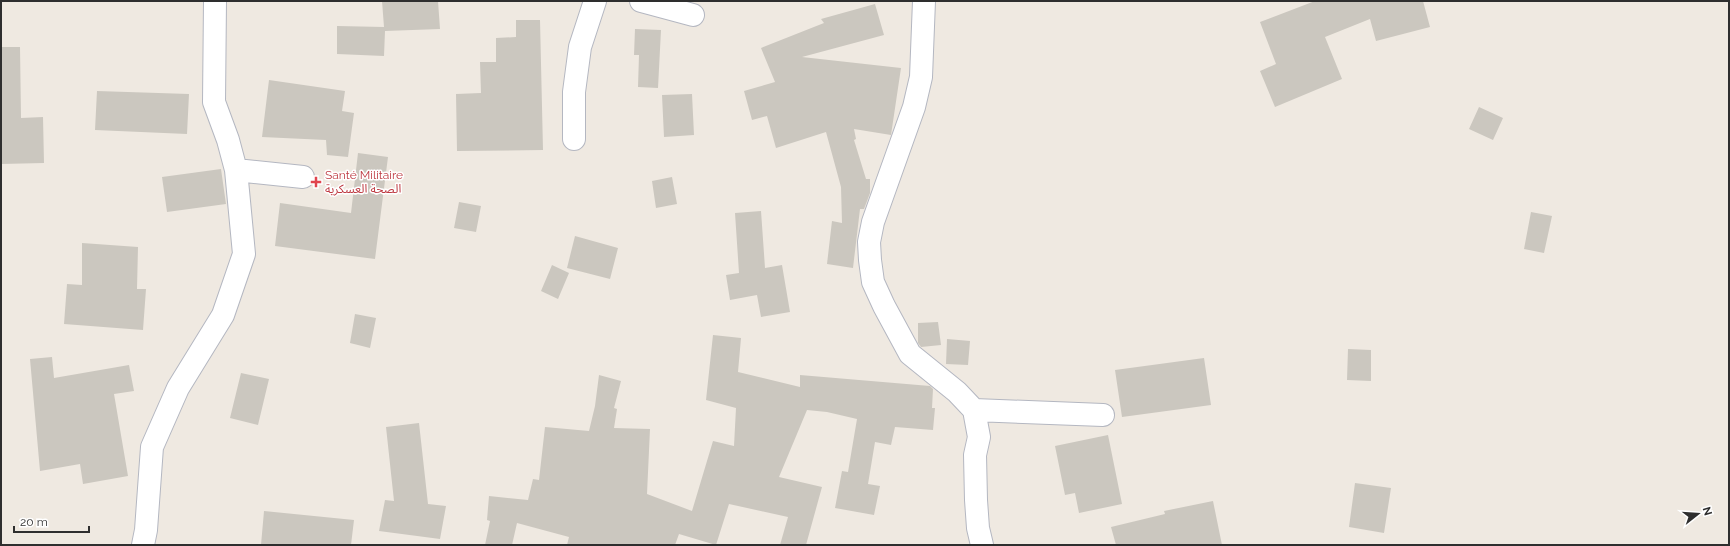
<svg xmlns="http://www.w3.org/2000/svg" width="1730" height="546" font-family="Raleway,'Noto Sans Arabic',sans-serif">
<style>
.building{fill:#cbc7bf}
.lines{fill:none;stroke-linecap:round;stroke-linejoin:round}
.minor-casing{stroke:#b4b7c1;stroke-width:24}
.minor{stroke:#fff;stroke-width:22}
.health-dot{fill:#e0444e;stroke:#fff;stroke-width:1.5}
.labels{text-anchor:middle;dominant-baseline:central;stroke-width:3;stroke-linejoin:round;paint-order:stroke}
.health-label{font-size:12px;fill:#be3a42;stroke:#fff;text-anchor:start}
</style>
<rect width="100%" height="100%" fill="#efe9e1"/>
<path class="building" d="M 382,1 L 438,1 L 440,29 L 385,31 L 384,56 L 337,54 L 337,26 L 384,27 Z
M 1315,1 L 1423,1 L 1430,27 L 1376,41 L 1370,19 L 1325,37 L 1342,79 L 1275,107 L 1260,71 L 1276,64 L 1260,22 Z
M 875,4 L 884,35 L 802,57 L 901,68 L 891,135 L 854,129 L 856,139 L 854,140 L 866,179 L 870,179 L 870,193 L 864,209 L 860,209 L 853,268 L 827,264 L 832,221 L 842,223 L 841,187 L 826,132 L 776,148 L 767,116 L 752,120 L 744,91 L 775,82 L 761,48 L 824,23 L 821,19 Z
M 516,20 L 540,20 L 543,150 L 457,151 L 456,94 L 481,93 L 480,62 L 496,62 L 496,38 L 516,37 Z
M 635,29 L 661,30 L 658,88 L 638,87 L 639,55 L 634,55 Z
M 1,47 L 20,47 L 21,118 L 43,117 L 44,163 L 1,164 Z
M 269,80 L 345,91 L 342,111 L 354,113 L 348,157 L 327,155 L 326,140 L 262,137 Z
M 97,91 L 189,94 L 187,134 L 95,130 Z
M 692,94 L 694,135 L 664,137 L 662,95 Z
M 1479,107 L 1503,118 L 1493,140 L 1469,129 Z
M 358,153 L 388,157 L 375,259 L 275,246 L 280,203 L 351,213 Z
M 221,169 L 226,204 L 167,212 L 162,177 Z
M 672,177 L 677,204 L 656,208 L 652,181 Z
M 459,202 L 481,206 L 476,232 L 454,228 Z
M 761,211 L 765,268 L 782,265 L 790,312 L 761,317 L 757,295 L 730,300 L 726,275 L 739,273 L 735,213 Z
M 1531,212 L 1552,216 L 1544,253 L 1524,249 Z
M 575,236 L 618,248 L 610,279 L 567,268 Z
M 82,243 L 138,247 L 137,289 L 146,289 L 143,330 L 64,324 L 67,284 L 82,285 Z
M 552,265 L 569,273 L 558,299 L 541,291 Z
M 355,314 L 376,318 L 370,348 L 350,343 Z
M 938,322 L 941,345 L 921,347 L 918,343 L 918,323 Z
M 713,335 L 741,338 L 738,372 L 800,387 L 800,375 L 930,386 L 933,389 L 932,408 L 935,408 L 933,430 L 895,427 L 891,445 L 875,442 L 868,484 L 880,486 L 874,515 L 835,508 L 842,471 L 848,472 L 857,419 L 827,412 L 807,410 L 779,477 L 822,487 L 806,545 L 780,545 L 788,517 L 729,504 L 716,545 L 679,534 L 675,545 L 567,545 L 569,537 L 517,523 L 512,545 L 485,545 L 490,521 L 487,520 L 489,496 L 528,500 L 533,479 L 539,480 L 545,427 L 589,431 L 595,406 L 599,375 L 621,381 L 614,408 L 617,409 L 614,428 L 650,429 L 647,494 L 692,511 L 713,441 L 734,446 L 736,408 L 706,400 Z
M 947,339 L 970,341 L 968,365 L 946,364 Z
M 1348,349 L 1371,350 L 1371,381 L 1347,380 Z
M 52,357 L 54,378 L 129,365 L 134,391 L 114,394 L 128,476 L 83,484 L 80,464 L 40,471 L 30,359 Z
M 1204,358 L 1211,405 L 1122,417 L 1115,370 Z
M 241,373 L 269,379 L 258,425 L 230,418 Z
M 419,423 L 428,504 L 446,506 L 440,539 L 379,531 L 385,500 L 394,501 L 386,427 Z
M 1108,435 L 1122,504 L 1079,513 L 1075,493 L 1065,495 L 1055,446 Z
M 1355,483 L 1391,488 L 1384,533 L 1349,527 Z
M 1213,501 L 1222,545 L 1116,545 L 1111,527 L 1165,514 L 1164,511 Z
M 264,511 L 354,520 L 351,545 L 261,545 Z"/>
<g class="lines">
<defs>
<path id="minor" d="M 215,1 L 214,102 L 228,140 L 236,170 L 303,177
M 641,1 L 693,15
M 924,1 L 921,77 L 914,107 L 873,222 L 869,242 L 870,260 L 873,282 L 884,306 L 910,354 L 957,392 L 974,410 L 979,437 L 975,455 L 976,500 L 978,528 L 982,545
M 574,139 L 574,92 L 580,47 L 595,1
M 974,410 L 1103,415
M 143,545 L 146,530 L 152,447 L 178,388 L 223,315 L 244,254 L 236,170"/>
</defs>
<use href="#minor" class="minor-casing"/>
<use href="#minor" class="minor"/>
</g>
<path class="health-dot" d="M314 176h4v4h4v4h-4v4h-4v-4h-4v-4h4z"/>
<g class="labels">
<g class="health-label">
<text x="325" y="175">Santé Militaire<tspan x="325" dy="14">الصحة العسكرية</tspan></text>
</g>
</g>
<rect width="1730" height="546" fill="none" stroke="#2e2e2e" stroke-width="4"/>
<g transform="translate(1698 514) rotate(73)" stroke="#ffffff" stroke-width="3" paint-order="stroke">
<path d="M0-3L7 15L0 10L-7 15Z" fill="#2e2e2e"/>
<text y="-6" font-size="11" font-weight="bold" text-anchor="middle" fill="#2e2e2e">N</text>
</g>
<path d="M14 526v6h75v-6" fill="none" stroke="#2e2e2e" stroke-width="2"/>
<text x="20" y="526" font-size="12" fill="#2e2e2e" stroke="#ffffff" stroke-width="3" paint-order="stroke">20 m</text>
</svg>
